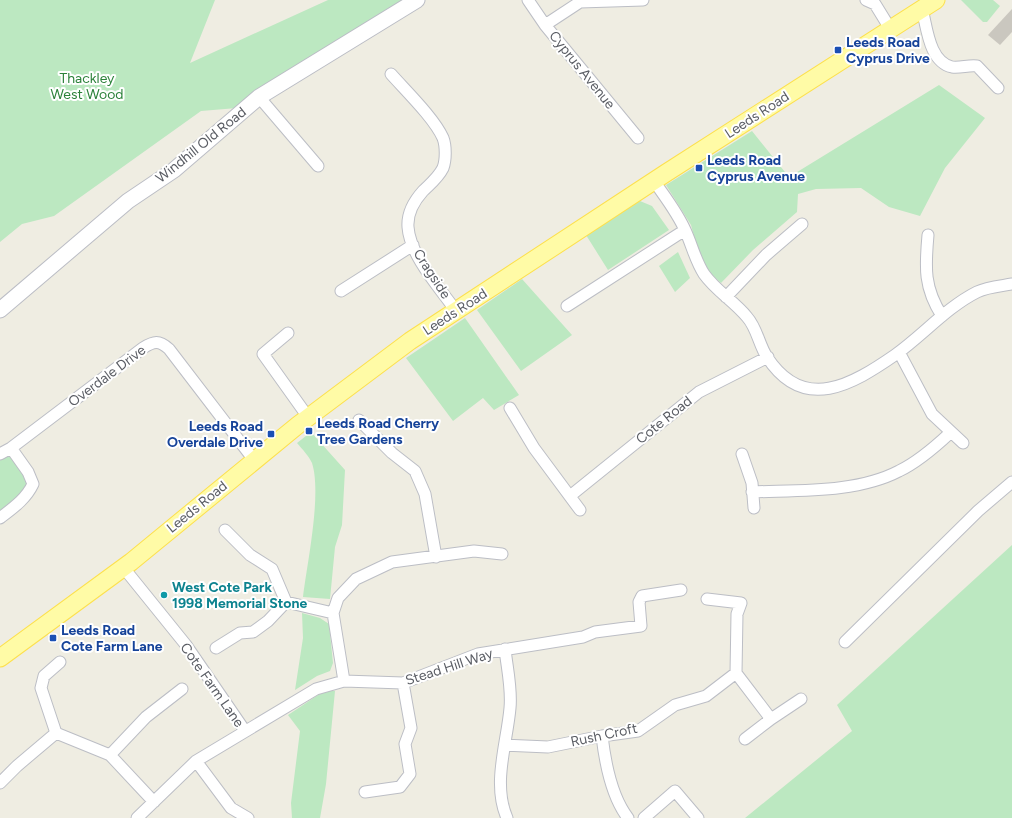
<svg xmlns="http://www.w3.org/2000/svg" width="1012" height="818" font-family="Figtree,sans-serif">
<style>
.green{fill:#bce8c1}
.building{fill:#cac7bf}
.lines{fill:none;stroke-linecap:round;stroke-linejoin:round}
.street-casing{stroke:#bcbec5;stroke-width:13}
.secondary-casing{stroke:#bbbdc5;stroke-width:17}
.primary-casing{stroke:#fde04d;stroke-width:19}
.street{stroke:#fff;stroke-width:11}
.secondary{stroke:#fff;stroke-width:15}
.primary{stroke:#fffba6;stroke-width:17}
.transit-dot{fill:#1a4fb4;stroke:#fff;stroke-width:1.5}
.culture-dot{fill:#0f9aa8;stroke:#fff;stroke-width:1.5}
.labels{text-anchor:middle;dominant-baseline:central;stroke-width:4;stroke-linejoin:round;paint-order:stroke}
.transit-label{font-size:14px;font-weight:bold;fill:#164399;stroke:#fff;text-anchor:start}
.street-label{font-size:14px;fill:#5a5d64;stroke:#fff}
.park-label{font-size:14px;fill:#2c823a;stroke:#fff}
.culture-label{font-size:14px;font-weight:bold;fill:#0d838f;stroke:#fff;text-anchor:start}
</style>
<rect width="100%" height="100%" fill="#efede2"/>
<path class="green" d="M 0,0 L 215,0 L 190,63 L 328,0 L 402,0 L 237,108 L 201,111 L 54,216 L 22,224 L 0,242 Z
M 961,0 L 993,0 L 1000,6 L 987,22 L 983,22 Z
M 939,85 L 985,118 L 945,168 L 920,216 L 889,207 L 861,188 L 816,189 L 798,194 L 797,212 L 753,250 L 721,283 L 702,266 L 691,225 L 666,185 L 752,131 L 789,177 Z
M 640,201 L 652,206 L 669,230 L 608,270 L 586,235 Z
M 678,252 L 690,278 L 675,292 L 659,266 Z
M 522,279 L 572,335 L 521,371 L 477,310 Z
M 465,318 L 519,395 L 494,410 L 483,398 L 453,421 L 406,358 Z
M 311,432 L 345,470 L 342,525 L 335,547 L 330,599 L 303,597 C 307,564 322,494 312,463 C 309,456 302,449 297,443 Z
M 11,448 L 33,484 L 0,518 L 0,454 Z
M 1012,545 L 1012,818 L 745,818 L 852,731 L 837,705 Z
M 302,613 L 320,618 L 329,624 L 333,663 L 330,671 L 317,676 L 295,690 L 303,638 Z
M 324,691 L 335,691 L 326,784 L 320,818 L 292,818 L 291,803 L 300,731 L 288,715 Z"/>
<path class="building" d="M 1012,9 L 1012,32 L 1000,45 L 988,35 Z"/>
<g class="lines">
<defs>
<path id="street" d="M 528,0 L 545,25 L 638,138
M 866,0 L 875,4 L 891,30
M 922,9 C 927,27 929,62 952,67 C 961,68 968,65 977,66 L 998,88
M 545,25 L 580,2 L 643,0
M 391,74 C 406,91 434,118 443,138 C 446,146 446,160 443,168 C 438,178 430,184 423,191 C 414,201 407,213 408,227 C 410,256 440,288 456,311
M 259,97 L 318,166
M 654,181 C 665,197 677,212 685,230 C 692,245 695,260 704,274 C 716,291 734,301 747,317 C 757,328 759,345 767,357 C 804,414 853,384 895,355 C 922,336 947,307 977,292 C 987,287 1001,286 1012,284
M 928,235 C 925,268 924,288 942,316
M 341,291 L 413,245
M 726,297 L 766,255 L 802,224
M 567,306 L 685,230
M 288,333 L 263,354 L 308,417
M 899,352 L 932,414 L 963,443
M 510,408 L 534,448 L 580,510
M 359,420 L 392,453 L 415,471 L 425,494 L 436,557
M 0,454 L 11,448 L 143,348 C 154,341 159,340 169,349 L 254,460
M 742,454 L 752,483 L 754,508
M 752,492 C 799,490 857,493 899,471 C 918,462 935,447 950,433
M 570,496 L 699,392 L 768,357
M 0,518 C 13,508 26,499 33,484 L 28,472 L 11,448
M 225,530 L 250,555 L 272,569 L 286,602 L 333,613
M 123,567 L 186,645 L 245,731
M 707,599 L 741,603 L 737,614 L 736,673 L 771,719 L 801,699
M 845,642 L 978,511 L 1012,482
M 216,648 L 240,633 L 253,632 L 268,621 L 286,602
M 505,649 C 507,668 512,689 510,708 C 507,743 492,784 507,818
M 60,662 L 44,676 L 41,688 L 56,733 L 110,755 L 154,802
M 344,681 L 333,613 L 338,598 L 356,579 L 392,562 L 474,551 L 502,554
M 602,736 C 605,762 611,796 628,818
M 745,739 L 771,719
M 505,745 L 548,747 L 602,736 L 638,731 L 675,705 L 706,696 L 736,673
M 110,755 L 146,717 L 182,689
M 196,761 L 231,808 L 248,818
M 0,783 L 17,766 L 56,733
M 365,792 L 400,787 L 410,774 L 405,744 L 411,728 L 403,683
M 137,818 L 196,761 L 316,689 L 344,681 L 403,683 L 478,654 L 583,637 L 595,632 L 641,626 L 639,602 L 642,596 L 681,590
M 644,818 L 675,791 L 698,818"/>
<path id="secondary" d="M 0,310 L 128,201 L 174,170 L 259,97 L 417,0"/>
<path id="primary" d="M 0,658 L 131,562 L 298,425 L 410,341 L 666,173 L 936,0"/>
</defs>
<use href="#street" class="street-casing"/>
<use href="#secondary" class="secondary-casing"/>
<use href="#primary" class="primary-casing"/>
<use href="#street" class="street"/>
<use href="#secondary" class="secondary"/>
<use href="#primary" class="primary"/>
</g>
<g class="transit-dot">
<rect x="834" y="46" width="8" height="8" rx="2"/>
<rect x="695" y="164" width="8" height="8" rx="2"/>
<rect x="305" y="427" width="8" height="8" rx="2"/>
<rect x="267" y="430" width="8" height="8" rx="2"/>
<rect x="49" y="634" width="8" height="8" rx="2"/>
</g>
<circle class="culture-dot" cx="164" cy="595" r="4"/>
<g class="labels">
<g class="transit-label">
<text x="846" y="42">Leeds Road<tspan x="846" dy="16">Cyprus Drive</tspan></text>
<text x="707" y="160">Leeds Road<tspan x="707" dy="16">Cyprus Avenue</tspan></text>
<text x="317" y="423">Leeds Road Cherry<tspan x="317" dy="16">Tree Gardens</tspan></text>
<text x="263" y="426" text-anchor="end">Leeds Road<tspan x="263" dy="16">Overdale Drive</tspan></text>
<text x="61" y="630">Leeds Road<tspan x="61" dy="16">Cote Farm Lane</tspan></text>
</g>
<g class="street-label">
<text transform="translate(582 70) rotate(51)">Cyprus Avenue</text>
<text transform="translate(757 115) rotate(-33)">Leeds Road</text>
<text transform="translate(201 145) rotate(-39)">Windhill Old Road</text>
<text transform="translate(432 274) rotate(57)">Cragside</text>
<text transform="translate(455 312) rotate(-33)">Leeds Road</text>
<text transform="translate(107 376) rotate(-37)">Overdale Drive</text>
<text transform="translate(664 420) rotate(-39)">Cote Road</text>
<text transform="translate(197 507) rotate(-39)">Leeds Road</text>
<text transform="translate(449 667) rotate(-18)">Stead Hill Way</text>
<text transform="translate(212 685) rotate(55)">Cote Farm Lane</text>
<text transform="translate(604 735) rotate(-12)">Rush Croft</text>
</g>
<g class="park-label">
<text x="87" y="78">Thackley<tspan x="87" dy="16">West Wood</tspan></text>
</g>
<g class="culture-label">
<text x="172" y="587">West Cote Park<tspan x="172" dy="16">1998 Memorial Stone</tspan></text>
</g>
</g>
</svg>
